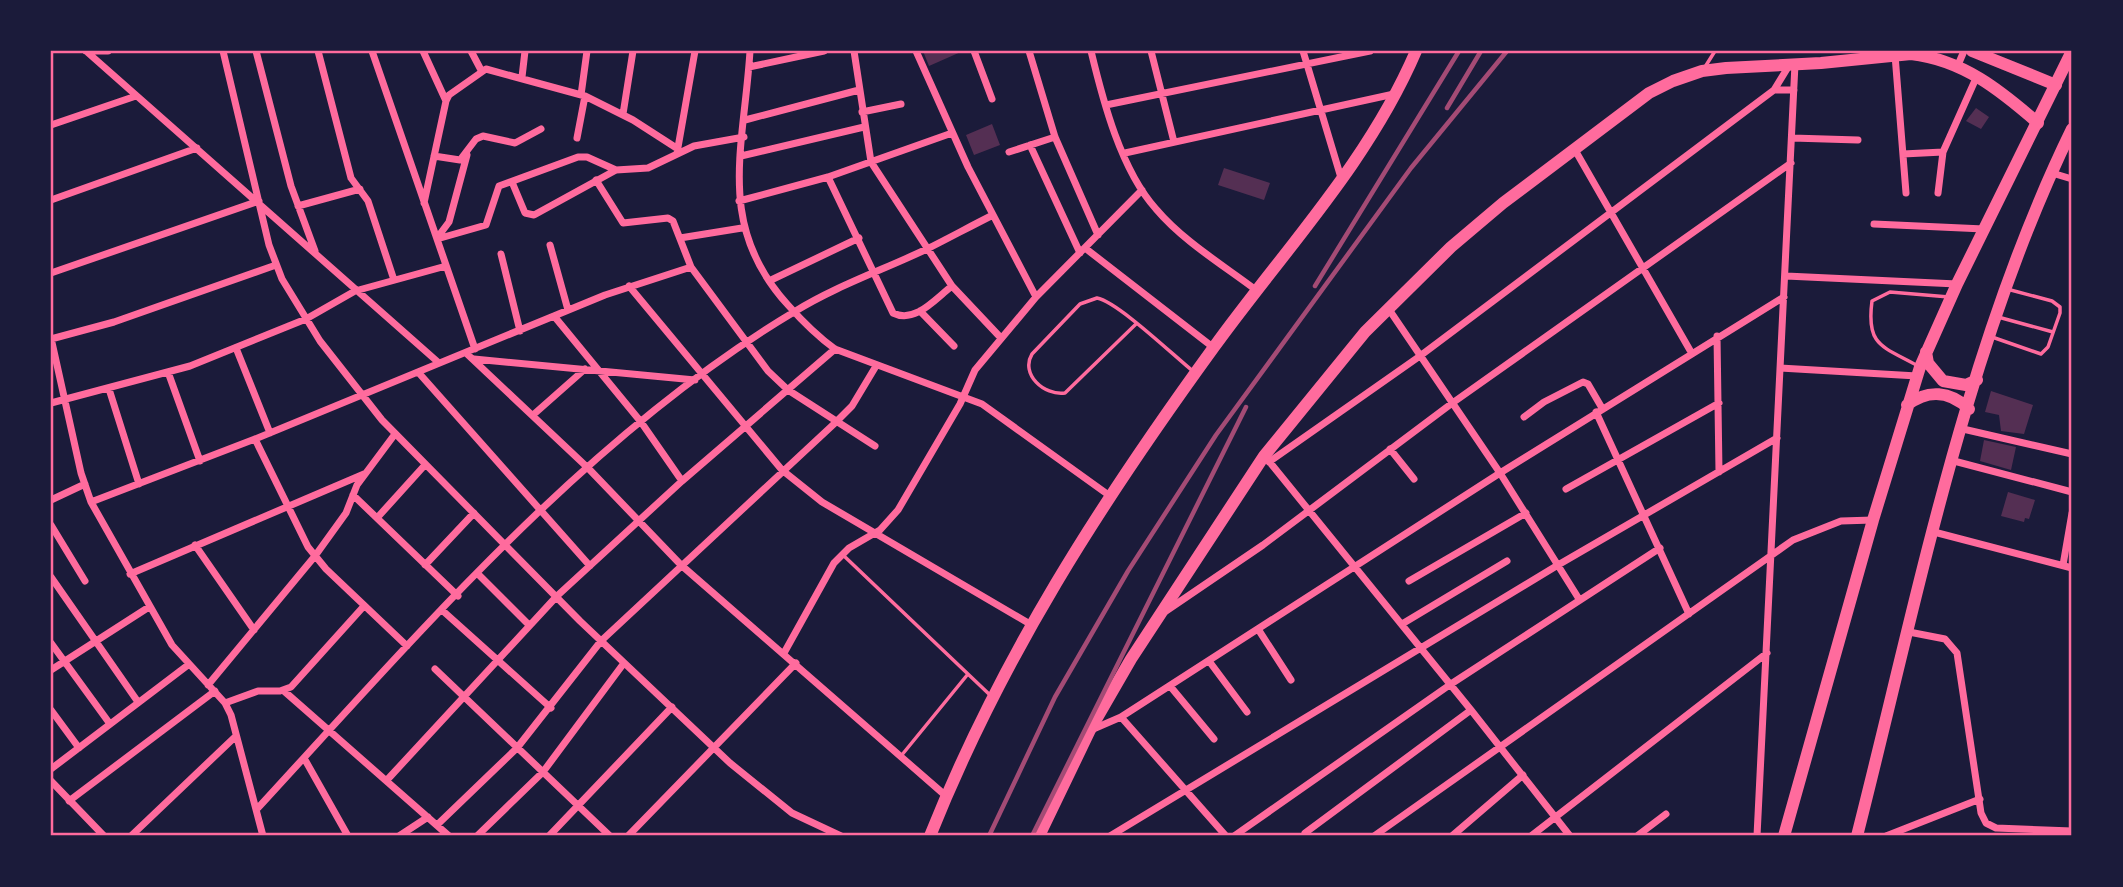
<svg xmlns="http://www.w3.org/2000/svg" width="2123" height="887" font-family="'Crimson Pro',serif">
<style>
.building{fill:#542f53}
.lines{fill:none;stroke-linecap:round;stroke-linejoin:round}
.service{stroke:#ff6b9d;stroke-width:3.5}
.minor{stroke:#ff6b9d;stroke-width:7}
.primary{stroke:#ff6b9d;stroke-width:12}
.trunk{stroke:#ff6b9d;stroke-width:12}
.rail{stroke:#a44b75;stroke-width:4.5}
.neatline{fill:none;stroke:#ff6b9d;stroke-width:2.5}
</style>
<rect width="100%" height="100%" fill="#1b1b3a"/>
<path class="building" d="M 923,51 L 963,51 L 929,66 Z
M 1976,108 L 1989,117 L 1981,129 L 1966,121 Z
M 992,124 L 1000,145 L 974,155 L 966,135 Z
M 1224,168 L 1270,183 L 1264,200 L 1218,185 Z
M 1991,391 L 2033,405 L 2024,434 L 2001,431 L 1999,415 L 1985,412 Z
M 1984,440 L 2016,447 L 2011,470 L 1980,461 Z
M 2008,492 L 2035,500 L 2029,519 L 2025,518 L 2024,522 L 2001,516 Z"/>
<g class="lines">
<path class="service" d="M 1705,67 L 1715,51
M 1998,317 L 2053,332
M 1136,324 L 1065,393 C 1044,396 1020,374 1032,354 L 1080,304 L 1097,298 C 1118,302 1174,356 1194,372
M 1992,337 L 2041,354 L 2048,347 L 2060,313 L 2060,307 L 2052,301 L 2007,289
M 1918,366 C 1882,346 1866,346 1872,301 L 1890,292 L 1949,297
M 843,555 L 990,695
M 901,756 L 968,674"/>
<path class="minor" d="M 86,51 L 439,363
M 86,51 L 108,51
M 223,51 L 269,245 L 282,279 L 320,341 L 382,420 L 580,621 L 730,763 L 792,813 L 841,836
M 256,51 L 291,186 L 315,251
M 318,51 L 351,178 L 368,201 L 394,280
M 372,51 L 475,349
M 423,51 L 446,101
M 471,51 L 481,70
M 750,51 C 744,148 715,225 788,305 C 803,322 817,336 835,349 L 982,404 L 1110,496
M 854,51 L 871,162 L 952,286 L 1001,338
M 916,51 L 968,167 L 1036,297
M 974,51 L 992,99
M 1029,51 L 1055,137 L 1098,235
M 1091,51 C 1103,101 1121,170 1156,209 C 1183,241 1223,265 1256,290
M 1151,51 L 1174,142
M 1303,51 L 1342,181
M 1895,55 L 1906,193
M 1958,65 L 1964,51
M 749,67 L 824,51
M 522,77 L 525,51
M 1774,90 L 1794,90
M 581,95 L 587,51
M 1106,105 L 1370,51
M 862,112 L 901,104
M 623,114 L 633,51
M 745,120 L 859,90
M 51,125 L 136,96
M 577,138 L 585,96
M 1792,138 L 1858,140
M 1030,145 L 1080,253
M 1575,150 L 1691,352
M 1009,152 L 1055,137
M 677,153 L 695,51
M 1125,153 L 1394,94
M 1903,154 L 1943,152
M 434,156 L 460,160 L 476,139 L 483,136 L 515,143 L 541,129
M 741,156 L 864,127
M 2052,173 L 2072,179
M 828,177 L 893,313 C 915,324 935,299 952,286
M 596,180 L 623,223 L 668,218 L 673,221 L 691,267 L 768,371 L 788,390 L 875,446
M 512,182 L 525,213 L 534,215 L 616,170 L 648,168 L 694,146 L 744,137
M 1938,193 L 1943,152 L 1977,76
M 51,200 L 197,148
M 739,201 L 828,177 L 952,133
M 424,203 L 446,101 L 449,95 L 486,69 L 585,96 L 633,120 L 678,149
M 298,206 L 360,189
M 1874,224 L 1984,229
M 437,238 L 449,222 L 467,155
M 680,238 L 742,228
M 437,239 L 486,225 L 499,186 L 578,157 L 587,157 L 616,170
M 550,245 L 568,310
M 1085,248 L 1214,348
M 501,254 L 520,331
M 51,273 L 259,201
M 1786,276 L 1957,284
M 769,281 L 859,238
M 629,286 L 782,470 L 822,502 L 1030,624
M 1388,308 L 1500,473 L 1579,599
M 920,311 L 954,346
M 554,316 L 641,422 L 682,481
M 1717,336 L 1719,472
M 51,338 L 81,473 L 91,502 L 172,645 L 225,703 L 231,715 L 263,836
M 51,339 L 114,322 L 276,265
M 236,348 L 270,433
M 466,353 L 588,468 L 681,565 L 946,796
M 474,359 L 695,380
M 1780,368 L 1917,376
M 168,372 L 200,461
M 418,372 L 590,566
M 109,389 L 139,484
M 51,403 L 190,366 L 306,319 L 355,291 L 446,266
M 1596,412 L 1689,614
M 533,415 L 585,369
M 1524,417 L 1544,402 L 1583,382 L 1588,384 L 1602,408
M 1963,429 L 2072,454
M 255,439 L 308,547 L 326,569 L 407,646
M 1390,449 L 1414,479
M 1268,460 L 1471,710 L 1570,836
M 1954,461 L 2072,492
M 1269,462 L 1420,356 L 1774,90 L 1790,64
M 1566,489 L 1719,403
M 353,495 L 458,596
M 51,500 L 85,484
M 91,502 L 255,439 L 605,295 L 691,267
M 377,518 L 424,466
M 51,525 L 85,581
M 1934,532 L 2072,568
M 195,545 L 254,630
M 425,565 L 474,513
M 2063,565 L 2072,513
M 130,574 L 364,474
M 478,574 L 529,625
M 51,577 L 138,702
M 1409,581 L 1526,513
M 443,611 L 551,708
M 1166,611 L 1263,545 L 1451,404 L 1791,163
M 1402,624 L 1507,561
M 1258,629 L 1291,680
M 1909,632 L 1945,639 L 1957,653 L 1981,813 L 1986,823 L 1996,828 L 2072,831
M 51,643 L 110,724
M 784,653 L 834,563 L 849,548 L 880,530 L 898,510 L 960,404 L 975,370 L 1036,297 L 1142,190
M 1209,661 L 1247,712
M 435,669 L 610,836
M 51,670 L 149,607
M 208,685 L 315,556 L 346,513 L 357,485 L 395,434
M 1170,686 L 1214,739
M 284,691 L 449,836
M 225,703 L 258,691 L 280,691 L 291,687 L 364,606
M 51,710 L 79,748
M 1121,717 L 1226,836
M 1091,730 L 1121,717 L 1500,473 L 1784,297
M 304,758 L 348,836
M 51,769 L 188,665
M 387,780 L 557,596 L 682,481 L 835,349
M 51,781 L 104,836
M 69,801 L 215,691
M 257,809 C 418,634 588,435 794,312 C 836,286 883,270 927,249 C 949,238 971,226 993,215
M 437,825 L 517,748 L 601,641 L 835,423 L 852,406 L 876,366
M 1305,833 L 1471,710
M 131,836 L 236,736
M 399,836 L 428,817
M 477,836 L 543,772 L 624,663
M 549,836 L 672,707
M 628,836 L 796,663
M 1110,836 L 1558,565 L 1777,438
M 1234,836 L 1451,684 L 1660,548
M 1374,836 L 1793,540 L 1841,521 L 1873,520
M 1452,836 L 1523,775
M 1531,836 L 1767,653
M 1637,836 L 1666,814
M 1757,836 L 1795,64
M 1886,836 L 1980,799"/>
<path class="primary" d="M 1972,51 L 2056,85
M 930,836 C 1002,656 1100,504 1214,347 C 1284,250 1368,163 1416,51
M 1039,836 L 1090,730 L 1131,659 L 1264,456 L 1365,332 L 1451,247 L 1503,203 L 1649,93 L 1673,81 L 1702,71 L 1726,68 L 1821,63 L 1911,54 C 1963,60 2000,90 2038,123"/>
<path class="trunk" d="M 1926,352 L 1928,363 L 1943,381 L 1966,385 L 1977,380
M 1907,405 C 1928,389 1950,391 1969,409
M 1784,836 L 1873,520 L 1920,367 L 1957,284 L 2072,51
M 1857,836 C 1917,601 1965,348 2072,129"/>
<path class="rail" d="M 1447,108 L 1481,51
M 1315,286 L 1459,51
M 989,836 L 1055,697 L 1128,571 L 1216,435 L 1411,168 L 1507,51
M 1032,836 L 1246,407"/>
</g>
<rect width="2123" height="887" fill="none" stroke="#1b1b3a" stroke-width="105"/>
<rect x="52" y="52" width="2018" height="782" class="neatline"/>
</svg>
